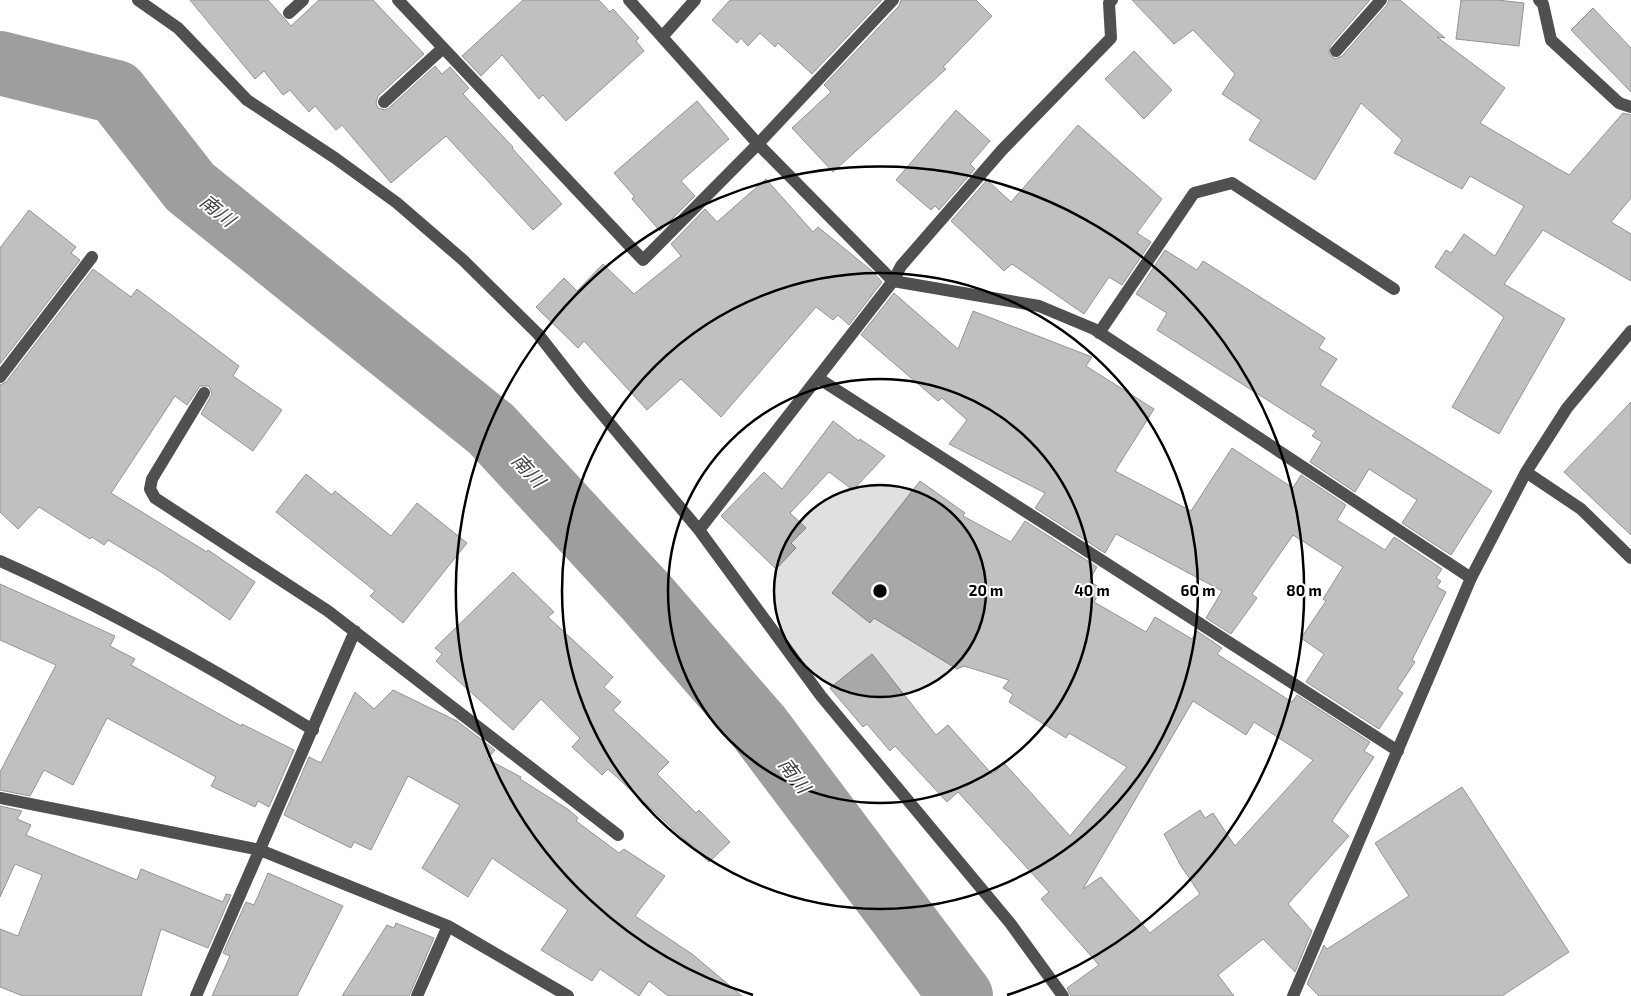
<svg xmlns="http://www.w3.org/2000/svg" width="1631" height="996" font-family="'Exo 2','Noto Sans JP',sans-serif">
<style>
.lines{fill:none;stroke-linecap:round;stroke-linejoin:round}
.river{stroke:#9e9e9e;stroke-width:64}
.building{fill:#c0c0c0;stroke:#949494;fill-rule:evenodd}
.minor{stroke:#505050;stroke-width:12}
.ring{fill:none;stroke:#000;stroke-width:2.5}
.labels{text-anchor:middle;dominant-baseline:central;stroke-width:4;stroke-linejoin:round;paint-order:stroke}
.water-label{font-size:19px;font-style:italic;fill:#3f3f3f;stroke:#fff}
.centre{fill:#000;stroke:#fff;stroke-width:2.5}
.ring-label{font-size:15px;text-anchor:middle;font-weight:bold;fill:#000;stroke:#fff;stroke-width:4;stroke-linejoin:round;paint-order:stroke}
</style>
<rect width="100%" height="100%" fill="#fff"/>
<g class="lines">
<path class="river" d="M 0,63 L 116,92 L 190,187 L 491,429 L 647,598 L 759,727 L 961,996"/>
</g>
<path class="building" d="M 190,0 L 268,0 L 291,26 L 319,0 L 373,0 L 424,54 L 378,96 L 376,103 L 378,108 L 385,110 L 389,108 L 435,66 L 442,74 L 450,67 L 469,88 L 463,94 L 513,147 L 512,148 L 562,204 L 533,230 L 446,136 L 391,183 L 342,125 L 336,130 L 315,106 L 309,112 L 290,90 L 283,95 L 264,71 L 255,79 Z
M 523,0 L 599,0 L 610,12 L 613,9 L 639,38 L 636,41 L 644,51 L 566,121 L 543,95 L 539,99 L 502,55 L 481,76 L 462,56 Z
M 730,0 L 882,0 L 812,74 L 778,43 L 775,47 L 760,33 L 748,46 L 741,38 L 737,43 L 712,20 Z
M 901,0 L 976,0 L 992,16 L 943,67 L 946,69 L 833,172 L 792,128 L 831,92 L 824,85 L 899,6 Z
M 1132,0 L 1370,0 L 1330,46 L 1329,54 L 1335,59 L 1342,56 L 1387,5 L 1389,0 L 1400,0 L 1445,38 L 1437,37 L 1505,88 L 1480,123 L 1569,175 L 1623,113 L 1631,115 L 1631,198 L 1611,222 L 1631,234 L 1631,281 L 1543,230 L 1504,284 L 1565,319 L 1499,434 L 1452,407 L 1504,317 L 1435,267 L 1446,250 L 1451,253 L 1464,234 L 1495,256 L 1524,206 L 1470,176 L 1462,189 L 1394,153 L 1402,140 L 1361,103 L 1315,180 L 1249,140 L 1261,120 L 1222,94 L 1235,74 L 1193,30 L 1174,44 Z
M 1461,0 L 1497,0 L 1524,3 L 1519,46 L 1456,39 Z
M 1593,8 L 1631,48 L 1631,92 L 1571,30 Z
M 1134,51 L 1172,90 L 1144,119 L 1105,79 Z
M 697,101 L 729,139 L 681,181 L 695,196 L 660,231 L 632,199 L 634,196 L 614,173 Z
M 956,110 L 990,141 L 970,164 L 975,169 L 939,210 L 935,206 L 931,210 L 896,180 Z
M 1078,125 L 1162,199 L 1137,233 L 1151,242 L 1122,285 L 1109,277 L 1084,314 L 1012,264 L 1004,271 L 951,221 L 987,180 L 1011,202 Z
M 766,179 L 813,232 L 818,227 L 872,271 L 882,282 L 849,325 L 838,315 L 833,320 L 816,307 L 721,417 L 681,379 L 647,410 L 584,341 L 578,348 L 536,307 L 564,278 L 577,291 L 603,264 L 634,294 L 681,256 L 671,244 L 705,209 L 717,222 Z
M 29,210 L 76,247 L 71,253 L 80,260 L 0,364 L 0,248 Z
M 1165,250 L 1197,270 L 1203,261 L 1325,338 L 1319,348 L 1337,359 L 1320,385 L 1492,491 L 1451,555 L 1402,523 L 1417,500 L 1369,469 L 1355,492 L 1310,462 L 1322,442 L 1312,436 L 1316,431 L 1157,330 L 1167,313 L 1136,294 Z
M 93,269 L 131,297 L 137,289 L 239,366 L 233,376 L 282,410 L 253,451 L 201,414 L 212,394 L 209,386 L 200,386 L 187,405 L 175,396 L 111,493 L 207,552 L 208,550 L 255,582 L 230,620 L 161,572 L 108,540 L 104,545 L 92,537 L 90,539 L 39,507 L 18,529 L 0,512 L 0,385 L 6,382 Z
M 894,293 L 958,349 L 973,311 L 1092,357 L 1086,366 L 1154,409 L 1115,471 L 1191,511 L 1232,448 L 1293,488 L 1301,475 L 1346,505 L 1337,520 L 1385,550 L 1394,537 L 1442,569 L 1436,578 L 1441,581 L 1437,587 L 1446,592 L 1412,660 L 1415,662 L 1397,689 L 1403,693 L 1379,729 L 1306,682 L 1324,654 L 1301,638 L 1326,601 L 1323,599 L 1343,567 L 1293,535 L 1252,594 L 1257,598 L 1231,634 L 1206,618 L 1222,591 L 1116,534 L 1105,553 L 1035,508 L 1045,493 L 949,444 L 967,420 L 942,398 L 938,401 L 861,335 Z
M 1631,402 L 1631,535 L 1564,472 Z
M 833,421 L 859,441 L 860,439 L 885,456 L 853,490 L 829,472 L 790,513 L 806,528 L 791,543 L 796,548 L 776,569 L 721,516 L 764,472 L 782,489 Z
M 306,474 L 332,495 L 335,491 L 391,536 L 417,503 L 467,543 L 403,623 L 370,596 L 375,591 L 276,512 Z
M 920,481 L 965,513 L 963,516 L 1011,542 L 1025,521 L 1097,567 L 1089,581 L 1102,589 L 1094,602 L 1146,632 L 1155,617 L 1192,639 L 1197,631 L 1222,648 L 1217,654 L 1292,702 L 1297,695 L 1370,742 L 1364,751 L 1374,757 L 1332,821 L 1349,836 L 1288,904 L 1312,931 L 1295,972 L 1263,939 L 1218,975 L 1234,996 L 1071,996 L 1067,988 L 1099,965 L 1041,899 L 1049,892 L 958,792 L 947,802 L 895,746 L 890,751 L 867,724 L 863,727 L 830,688 L 872,654 L 936,735 L 948,725 L 992,774 L 1004,763 L 1070,836 L 1127,767 L 1069,733 L 1066,738 L 1009,702 L 1013,694 L 1003,688 L 1009,680 L 964,666 L 957,669 L 874,618 L 870,623 L 832,593 ZM 1193,701 L 1246,735 L 1254,722 L 1313,760 L 1235,846 L 1213,813 L 1205,818 L 1200,810 L 1164,834 L 1181,866 L 1200,894 L 1150,933 L 1101,877 L 1083,889 Z
M 513,572 L 554,612 L 548,617 L 613,677 L 604,687 L 621,702 L 613,710 L 669,762 L 657,774 L 696,813 L 699,810 L 730,842 L 709,862 L 608,769 L 602,775 L 572,747 L 580,738 L 541,699 L 513,730 L 436,661 L 442,654 L 435,648 Z
M 0,584 L 115,636 L 110,646 L 135,659 L 131,665 L 241,726 L 242,724 L 294,750 L 269,807 L 258,801 L 255,807 L 211,786 L 216,777 L 107,718 L 73,785 L 44,770 L 30,796 L 0,790 L 0,772 L 56,665 L 0,640 Z
M 393,690 L 457,721 L 495,750 L 487,759 L 521,777 L 520,779 L 569,810 L 578,818 L 576,821 L 619,853 L 624,849 L 665,876 L 635,916 L 692,954 L 742,996 L 668,996 L 649,981 L 639,996 L 600,969 L 592,981 L 541,950 L 568,910 L 492,858 L 468,897 L 422,868 L 460,805 L 408,776 L 371,850 L 354,842 L 351,848 L 284,815 L 309,757 L 321,763 L 355,692 L 374,709 Z
M 1462,787 L 1569,952 L 1502,996 L 1319,996 L 1307,984 L 1324,945 L 1327,949 L 1409,896 L 1375,843 Z
M 0,806 L 22,811 L 17,819 L 31,825 L 26,835 L 137,880 L 141,869 L 223,902 L 226,894 L 231,895 L 208,948 L 161,929 L 141,996 L 23,996 L 0,987 L 0,929 L 18,936 L 42,875 L 15,864 L 0,897 Z
M 268,873 L 343,906 L 297,996 L 212,996 L 230,956 L 223,953 L 246,902 L 254,905 Z
M 396,923 L 434,938 L 409,996 L 342,996 L 387,925 L 394,928 Z"/>
<g class="lines">
<path class="minor" d="M 138,0 L 178,28 L 247,100 L 335,158 L 397,203 L 463,260 L 538,334 L 581,389 L 699,530 L 821,696 L 1010,923 L 1063,996
M 398,0 L 643,260 L 758,144 L 893,0
M 629,0 L 758,144 L 893,281 L 1039,306 L 1094,329 L 1471,578
M 1539,0 L 1543,4 L 1551,40 L 1619,103 L 1631,107
M 289,13 L 303,0
M 662,37 L 695,0
M 1336,51 L 1381,0
M 384,102 L 443,48
M 1099,333 L 1194,193 L 1232,183 L 1394,289
M 0,377 L 92,257
M 818,378 L 1398,751
M 204,393 L 152,479 L 150,489 L 155,498 L 328,611 L 618,835
M 1526,472 L 1581,509 L 1631,558
M 699,530 L 893,281 L 901,266 L 1002,150 L 1111,38 L 1109,3 L 1112,0
M 0,561 C 106,608 214,669 313,730
M 0,798 L 260,850 L 448,926 L 568,996
M 196,996 L 355,631
M 417,996 L 448,926
M 1293,996 L 1471,578 L 1526,472 L 1567,408 L 1631,331"/>
</g>
<circle cx="880" cy="591" r="106" fill="#000" fill-opacity=".12"/>
<g class="ring">
<circle cx="880" cy="591" r="106"/>
<circle cx="880" cy="591" r="212"/>
<circle cx="880" cy="591" r="318"/>
<path d="M753 995A424 424 0 1 1 1007 995"/>
</g>
<g class="labels">
<g class="water-label">
<text transform="translate(218 210) rotate(39)">南川</text>
<text transform="translate(529 470) rotate(47)">南川</text>
<text transform="translate(795 775) rotate(53)">南川</text>
</g>
</g>
<circle cx="880" cy="591" r="8" class="centre"/>
<g class="ring-label">
<text x="986" y="596">20 m</text>
<text x="1092" y="596">40 m</text>
<text x="1198" y="596">60 m</text>
<text x="1304" y="596">80 m</text>
</g>
</svg>
